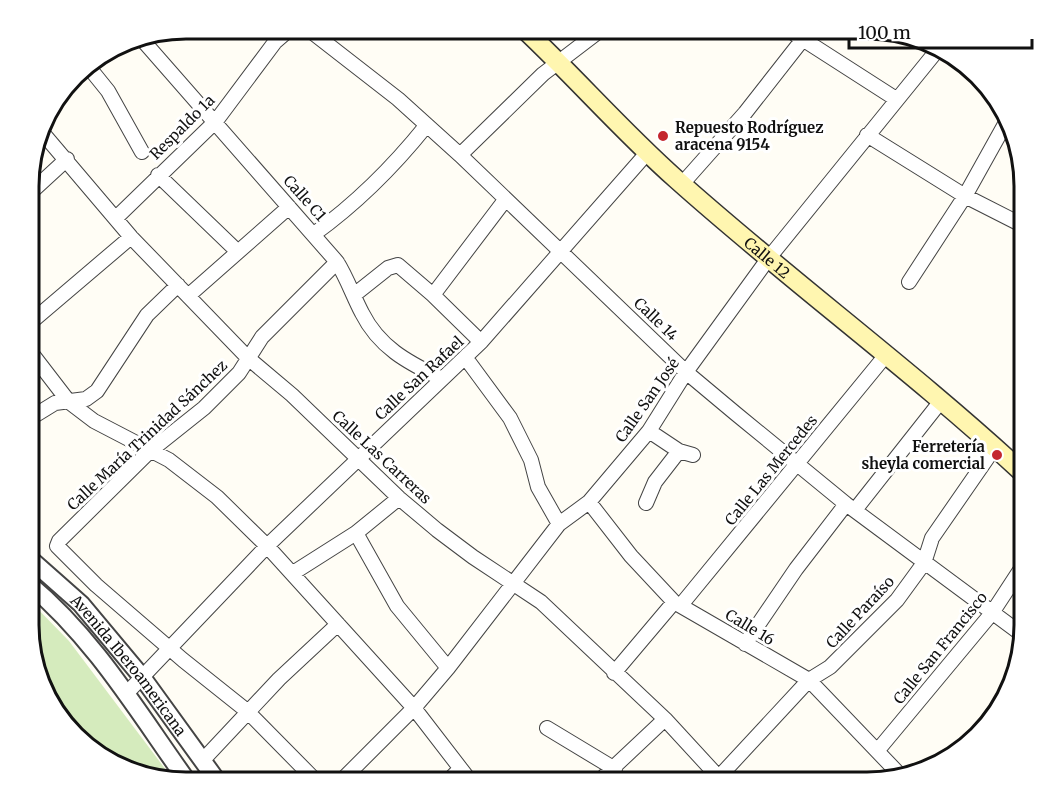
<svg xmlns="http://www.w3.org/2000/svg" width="1053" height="811" font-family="Merriweather,serif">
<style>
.green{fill:#d5ebbd}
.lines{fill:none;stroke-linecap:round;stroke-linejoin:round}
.minor-casing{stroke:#444;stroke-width:16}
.tertiary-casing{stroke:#444;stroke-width:20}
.secondary-casing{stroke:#333;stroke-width:21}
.minor{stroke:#fff;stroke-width:14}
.tertiary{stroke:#fff;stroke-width:16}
.secondary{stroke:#fff6b0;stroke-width:18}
.poi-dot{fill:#c4262e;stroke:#fff;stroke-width:2}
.labels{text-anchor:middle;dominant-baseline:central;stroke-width:6;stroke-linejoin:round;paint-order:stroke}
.street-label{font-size:15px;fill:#111;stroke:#fff}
.poi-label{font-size:15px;font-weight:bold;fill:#111;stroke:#fff;text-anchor:start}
.rim{fill:none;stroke:#111;stroke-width:3}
</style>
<rect width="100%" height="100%" fill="#fffdf5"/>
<path class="green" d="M 29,600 L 69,641 L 175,782 L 126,771 L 82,744 L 45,695 L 29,636 Z"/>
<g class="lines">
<defs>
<path id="minor" d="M 308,29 L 398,99 L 460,155 L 686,372 L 735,413 L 846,504 L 1024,636
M 787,29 L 896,99
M 139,36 L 337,262 C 347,278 353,296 362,313 C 379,347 407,362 440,378
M 87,65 L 108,91 L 142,152
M 41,131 L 131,237 L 248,358 L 292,395 L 399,498 L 437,530 L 473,557 L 541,602 L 665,719 L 723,782
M 867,135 L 965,196 L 1024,226
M 460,155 L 543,74 L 602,29
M 158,175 L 237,251
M 682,184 L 745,113 L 803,39
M 30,193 L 67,159
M 117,217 L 216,121 L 275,42 L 290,29
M 314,234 C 357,203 393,167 426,126
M 909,282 L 965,196 L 1009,117
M 354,295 L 388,268 L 398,265 L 433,295 L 481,342
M 433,295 L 505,200
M 188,296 L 289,207
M 30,323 L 131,237
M 29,350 L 69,402 L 94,421 L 169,460 L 217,497 L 267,546 L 414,708 L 471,782
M 467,355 L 468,361 L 510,418 L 531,460 L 538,487 L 559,524
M 29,419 L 55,403 L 86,399 L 97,391 L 147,315 L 178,285
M 649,431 L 679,451 L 693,455
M 589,502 L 631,556 L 674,602 L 809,680 L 900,775
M 646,503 L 655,482 L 679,451
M 855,510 L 941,401
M 356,533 L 397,606 L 448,668
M 293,573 L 356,533 L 399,498
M 681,605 L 886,355
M 745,644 L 796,569 L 846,504
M 614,673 L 674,602
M 126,694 L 267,546 L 481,342 L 647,153
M 547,728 L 615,769
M 878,750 L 992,613 L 1024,564
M 203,760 L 279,679 L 338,624
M 719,777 L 809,680 L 830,667 L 897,600 L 924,563 L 932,538 L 995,447
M 317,782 L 247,711 L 183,660 L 96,585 L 57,546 L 59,541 L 150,451 L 204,408 L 239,373 L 262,337 L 337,262
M 340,782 L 414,708 L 448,668 L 559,524 L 589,502 L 649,431 L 686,372 L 768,259 L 939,48
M 447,782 L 460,769
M 598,782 L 665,719"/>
<g id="tertiary">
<path id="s1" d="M 29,558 L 81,604 L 142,677 L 218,782"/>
<path d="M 29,584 C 95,639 139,714 188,782"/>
</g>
<g id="secondary">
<path id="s2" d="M 524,29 C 576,78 623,132 676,179 C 790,281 913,371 1024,474"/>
</g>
</defs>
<use href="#minor" class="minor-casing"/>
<use href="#tertiary" class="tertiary-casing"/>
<use href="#secondary" class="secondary-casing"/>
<use href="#minor" class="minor"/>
<use href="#tertiary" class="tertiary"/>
<use href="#secondary" class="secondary"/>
</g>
<g class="poi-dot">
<circle cx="663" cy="136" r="6"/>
<circle cx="997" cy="455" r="6"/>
</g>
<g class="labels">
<g class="street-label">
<text transform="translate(182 127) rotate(-45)">Respaldo 1a</text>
<text transform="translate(305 198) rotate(48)">Calle C1</text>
<text stroke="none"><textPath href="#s2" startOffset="334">Calle 12</textPath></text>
<text transform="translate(656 319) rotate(44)">Calle 14</text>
<text transform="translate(419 378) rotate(-43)">Calle San Rafael</text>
<text transform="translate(647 400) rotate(-55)">Calle San José</text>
<text transform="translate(147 435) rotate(-43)">Calle María Trinidad Sánchez</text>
<text transform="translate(382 457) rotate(43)">Calle Las Carreras</text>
<text transform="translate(771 470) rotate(-51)">Calle Las Mercedes</text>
<text transform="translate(860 612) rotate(-47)">Calle Paraíso</text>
<text transform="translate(750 627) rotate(31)">Calle 16</text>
<text transform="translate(940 648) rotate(-51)">Calle San Francisco</text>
<text stroke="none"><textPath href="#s1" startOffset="147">Avenida Iberoamericana</textPath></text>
</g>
<g class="poi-label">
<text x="675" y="127">Repuesto Rodríguez<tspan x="675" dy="17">aracena 9154</tspan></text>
<text x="985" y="446" text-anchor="end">Ferretería<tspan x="985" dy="17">sheyla comercial</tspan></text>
</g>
</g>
<path d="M0 0H1053V811H0ZM186 39H867A147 147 0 0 1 1014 186V625A147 147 0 0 1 867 772H186A147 147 0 0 1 39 625V186A147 147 0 0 1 186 39Z" fill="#fff" fill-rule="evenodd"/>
<path class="rim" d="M186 39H867A147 147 0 0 1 1014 186V625A147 147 0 0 1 867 772H186A147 147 0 0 1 39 625V186A147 147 0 0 1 186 39Z"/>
<path d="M849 39v9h183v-9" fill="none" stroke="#111111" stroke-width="3"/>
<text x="858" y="39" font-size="18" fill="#111111" stroke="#ffffff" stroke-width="4.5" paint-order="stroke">100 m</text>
</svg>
